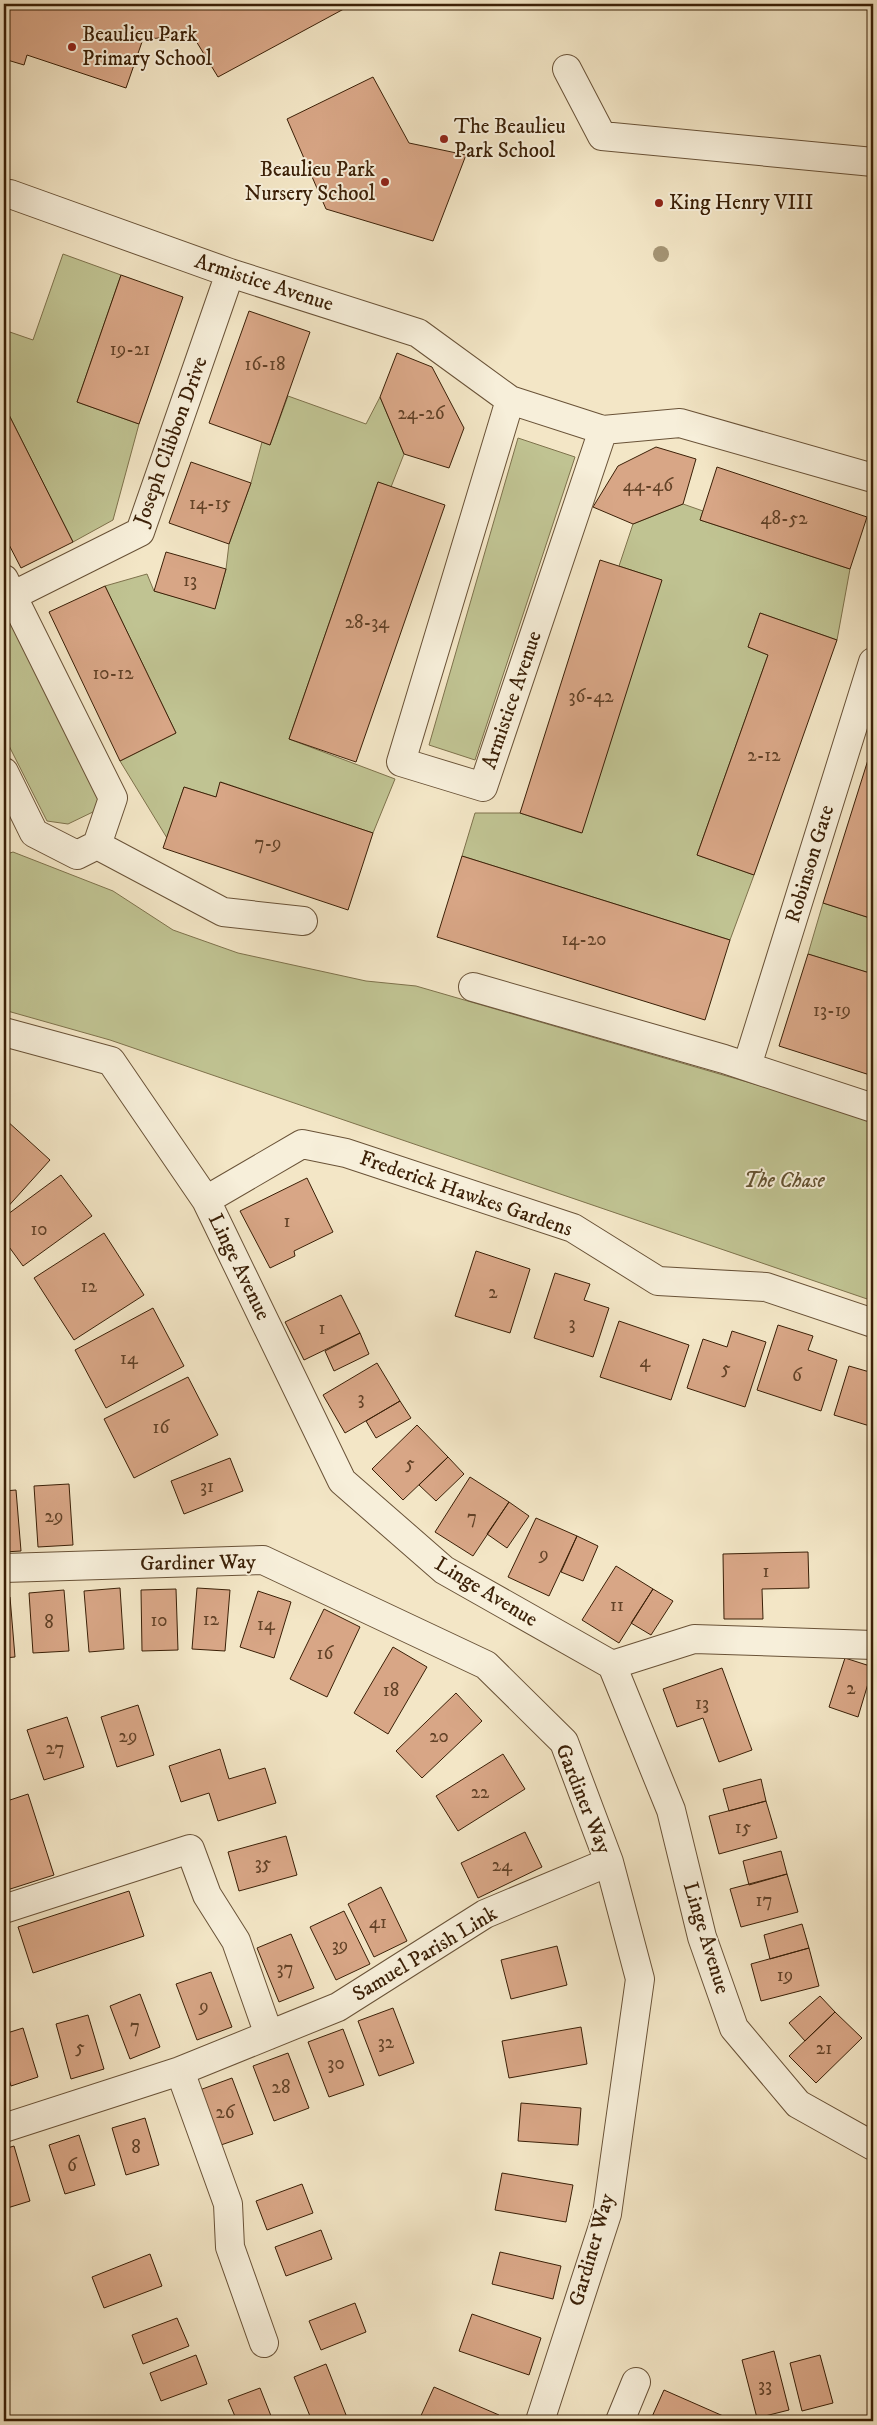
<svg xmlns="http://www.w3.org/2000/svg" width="877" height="2425" font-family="'IM FELL DW Pica',serif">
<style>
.green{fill:#c0c392;stroke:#7e724c}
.building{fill:#d8a686;stroke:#3b2007}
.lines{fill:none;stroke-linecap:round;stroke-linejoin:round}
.minor-casing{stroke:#695237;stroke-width:30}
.minor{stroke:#f7efda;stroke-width:28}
.tree{fill:#a49474}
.poi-dot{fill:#8f2418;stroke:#f7efda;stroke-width:2}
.labels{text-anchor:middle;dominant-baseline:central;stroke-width:4;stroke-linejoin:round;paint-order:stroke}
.number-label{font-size:19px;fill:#624227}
.poi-label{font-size:21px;fill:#3b2007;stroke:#f7efda;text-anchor:start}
.street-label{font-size:21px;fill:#3b2007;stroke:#f7efda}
.park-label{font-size:21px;font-style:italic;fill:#635131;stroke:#f7efda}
</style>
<rect width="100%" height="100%" fill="#f3e6c6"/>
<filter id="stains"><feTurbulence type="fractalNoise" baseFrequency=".004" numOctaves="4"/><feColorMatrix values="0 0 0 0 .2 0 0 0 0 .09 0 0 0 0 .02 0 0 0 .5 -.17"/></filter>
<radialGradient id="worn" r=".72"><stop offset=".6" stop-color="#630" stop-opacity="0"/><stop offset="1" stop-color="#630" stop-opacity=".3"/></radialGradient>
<path class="green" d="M 63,254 L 121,275 L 77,402 L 139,424 L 113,520 L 73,542 L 4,405 L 4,330 L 33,340 Z
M 288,396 L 366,424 L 380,397 L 404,454 L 391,487 L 378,482 L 289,739 L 395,779 L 373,833 L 221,782 L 216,797 L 184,787 L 167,838 L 120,761 L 176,733 L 105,586 L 147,574 L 154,591 L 215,608 L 226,569 L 229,544 L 251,483 L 262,442 L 270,445 Z
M 518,438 L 575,457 L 475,760 L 429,745 Z
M 683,504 L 703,511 L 700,520 L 850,569 L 837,640 L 760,613 L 748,647 L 768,655 L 697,855 L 754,875 L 730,940 L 462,856 L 475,813 L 520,813 L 581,833 L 661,580 L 619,566 L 633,524 Z
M 4,603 L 100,792 L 97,810 L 68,824 L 47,821 L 4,736 Z
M 13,852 L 113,891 L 173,930 L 238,953 L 366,981 L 416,986 L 868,1117 L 873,1121 L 873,1301 L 110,1040 L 4,1010 L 4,855 Z
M 823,903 L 873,919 L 873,974 L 808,954 Z"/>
<path class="building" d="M 4,4 L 353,4 L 218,77 L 193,36 L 143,39 L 126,88 L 27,55 L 24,65 L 4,59 Z
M 373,77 L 409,143 L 466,155 L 433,241 L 326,209 L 287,119 Z
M 121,275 L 183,297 L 139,424 L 77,402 Z
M 249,311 L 310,332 L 270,445 L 209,423 Z
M 397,353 L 432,367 L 464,428 L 449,468 L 404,454 L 380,397 Z
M 4,405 L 73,542 L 21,568 L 4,535 Z
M 656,447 L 696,459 L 683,504 L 633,524 L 593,507 L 618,466 Z
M 191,462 L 251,483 L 229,544 L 169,523 Z
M 717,467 L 867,517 L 850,569 L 700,520 Z
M 378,482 L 445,505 L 356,762 L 289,739 Z
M 166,552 L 226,569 L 215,609 L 154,591 Z
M 600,560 L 662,580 L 582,833 L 520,813 Z
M 105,586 L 176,733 L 120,761 L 49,612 Z
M 760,613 L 837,640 L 754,875 L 697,855 L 768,655 L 748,647 Z
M 873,744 L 873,919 L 823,903 Z
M 220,782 L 373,833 L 348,910 L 163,848 L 184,787 L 216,797 Z
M 462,856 L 730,940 L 705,1020 L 437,937 Z
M 808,954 L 873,974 L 873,1076 L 779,1046 Z
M 6,1120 L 50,1160 L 4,1211 L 4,1122 Z
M 61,1175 L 92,1216 L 23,1266 L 4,1240 L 4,1217 Z
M 307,1178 L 333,1232 L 294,1251 L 295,1256 L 270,1268 L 240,1211 Z
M 104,1233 L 144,1295 L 74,1340 L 34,1278 Z
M 476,1251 L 530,1269 L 510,1333 L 455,1316 Z
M 555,1273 L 590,1284 L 584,1300 L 609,1308 L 593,1357 L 534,1338 Z
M 341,1295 L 360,1333 L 304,1360 L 285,1322 Z
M 153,1308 L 184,1366 L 106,1408 L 75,1350 Z
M 619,1321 L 689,1345 L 671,1400 L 600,1377 Z
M 778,1325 L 813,1336 L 808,1350 L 837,1360 L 821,1411 L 757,1390 Z
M 732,1331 L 766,1342 L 745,1407 L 687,1388 L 703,1339 L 727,1347 Z
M 360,1333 L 369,1354 L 334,1371 L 325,1351 Z
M 377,1363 L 400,1401 L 345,1433 L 323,1395 Z
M 849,1366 L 873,1373 L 873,1427 L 834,1415 Z
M 188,1377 L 218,1435 L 134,1478 L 104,1419 Z
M 400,1401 L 411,1418 L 376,1438 L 366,1421 Z
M 417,1425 L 448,1457 L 403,1500 L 372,1469 Z
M 448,1457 L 464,1474 L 436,1501 L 419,1485 Z
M 230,1458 L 243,1491 L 184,1514 L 171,1481 Z
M 470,1477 L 509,1502 L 473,1556 L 435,1532 Z
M 69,1484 L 73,1545 L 38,1547 L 34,1486 Z
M 16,1490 L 21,1551 L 4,1552 L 4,1491 Z
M 509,1502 L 529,1516 L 507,1548 L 487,1534 Z
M 536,1518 L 577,1536 L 549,1596 L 508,1577 Z
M 577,1536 L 598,1546 L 583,1581 L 561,1572 Z
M 808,1552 L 809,1588 L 762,1589 L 763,1619 L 724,1619 L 723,1554 Z
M 616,1566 L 653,1589 L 619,1643 L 582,1620 Z
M 120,1588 L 124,1649 L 89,1652 L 84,1591 Z
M 197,1588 L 230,1590 L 225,1651 L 192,1649 Z
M 176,1589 L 178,1650 L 142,1651 L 141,1590 Z
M 653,1589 L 673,1601 L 651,1635 L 631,1623 Z
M 64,1590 L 69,1651 L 33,1653 L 29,1593 Z
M 258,1591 L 291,1602 L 274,1658 L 240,1647 Z
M 4,1597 L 10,1597 L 15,1657 L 4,1658 Z
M 324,1609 L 360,1627 L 327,1697 L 290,1679 Z
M 393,1647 L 427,1667 L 388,1734 L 354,1713 Z
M 845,1658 L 873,1667 L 858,1717 L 829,1707 Z
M 722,1668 L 752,1750 L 719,1762 L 703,1718 L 677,1727 L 663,1689 Z
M 456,1693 L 482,1721 L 422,1778 L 396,1751 Z
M 138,1705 L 154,1755 L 117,1767 L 101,1717 Z
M 67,1717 L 84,1767 L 44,1780 L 27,1730 Z
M 220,1749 L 229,1779 L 265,1768 L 276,1803 L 218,1821 L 209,1793 L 181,1802 L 169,1766 Z
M 503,1754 L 525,1789 L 458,1831 L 436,1796 Z
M 761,1779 L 766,1801 L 729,1811 L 723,1789 Z
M 28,1794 L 54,1875 L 4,1891 L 4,1802 Z
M 766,1801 L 777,1838 L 719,1854 L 709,1816 Z
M 525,1832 L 542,1867 L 478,1898 L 461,1863 Z
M 286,1836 L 297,1875 L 239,1891 L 228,1852 Z
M 781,1851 L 787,1874 L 749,1885 L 743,1861 Z
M 787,1874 L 798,1912 L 741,1927 L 730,1889 Z
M 381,1887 L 407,1941 L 374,1957 L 348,1904 Z
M 129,1891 L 144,1936 L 33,1973 L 18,1927 Z
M 344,1911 L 370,1964 L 336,1980 L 310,1927 Z
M 802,1924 L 809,1948 L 770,1959 L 764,1935 Z
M 291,1934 L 314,1988 L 279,2002 L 257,1948 Z
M 557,1946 L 567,1985 L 511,1999 L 501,1960 Z
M 809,1948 L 819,1986 L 761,2001 L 751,1964 Z
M 211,1972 L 232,2027 L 197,2040 L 176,1984 Z
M 140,1994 L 160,2047 L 130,2059 L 110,2006 Z
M 820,1996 L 835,2012 L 805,2041 L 789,2023 Z
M 393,2008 L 414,2063 L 379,2076 L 358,2021 Z
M 835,2012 L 862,2038 L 816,2083 L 789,2056 Z
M 88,2015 L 104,2069 L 71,2079 L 56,2024 Z
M 581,2027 L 587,2064 L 509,2078 L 502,2041 Z
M 23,2028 L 38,2077 L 11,2086 L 4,2062 L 4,2034 Z
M 343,2029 L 364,2085 L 329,2097 L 308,2042 Z
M 288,2053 L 309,2108 L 274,2121 L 253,2066 Z
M 232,2078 L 253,2134 L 218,2146 L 197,2091 Z
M 521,2103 L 581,2108 L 578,2145 L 518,2141 Z
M 145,2118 L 159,2165 L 126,2175 L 112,2128 Z
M 79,2135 L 95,2185 L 65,2194 L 49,2145 Z
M 14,2146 L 30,2201 L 4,2209 L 4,2149 Z
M 502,2173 L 573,2185 L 566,2222 L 495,2210 Z
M 302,2184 L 313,2213 L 267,2230 L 256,2201 Z
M 321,2230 L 332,2259 L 286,2276 L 275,2247 Z
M 500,2252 L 561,2266 L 553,2299 L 492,2284 Z
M 150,2254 L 162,2286 L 104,2308 L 92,2277 Z
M 355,2303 L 366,2332 L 321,2350 L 309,2321 Z
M 472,2314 L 541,2338 L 529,2375 L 459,2351 Z
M 177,2318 L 189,2346 L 143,2364 L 132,2335 Z
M 774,2351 L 789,2410 L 757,2418 L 742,2360 Z
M 196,2355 L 207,2384 L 161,2401 L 150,2373 Z
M 820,2355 L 833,2403 L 802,2411 L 790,2363 Z
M 326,2364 L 348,2420 L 344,2421 L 312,2421 L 294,2377 Z
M 434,2387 L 499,2415 L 497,2421 L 419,2420 Z
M 260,2388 L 273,2421 L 237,2421 L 228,2400 Z
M 664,2390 L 730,2419 L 729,2421 L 656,2421 L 651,2419 Z"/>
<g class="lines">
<defs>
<path id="minor" d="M 567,69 L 602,136 L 873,162
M 4,194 L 10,194 L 230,273 L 418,333 L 510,400 L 603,430 L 680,423 L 873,478
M 510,400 L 401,762 L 483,787 L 603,430
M 4,579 L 113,798 L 97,845 L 77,855 L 34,833 L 4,772
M 12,596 L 140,532 L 230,273
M 97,845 L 223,912 L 303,921
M 473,987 L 724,1059 L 873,1108
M 4,1032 L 111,1061 L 206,1200 L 342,1481 L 444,1570 L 612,1665 L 671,1810 L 702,1937 L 734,2028 L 798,2104 L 873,2146
M 747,1066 L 873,662
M 206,1200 L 302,1144 L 346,1153 L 573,1228 L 658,1281 L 766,1287 L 873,1323
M 4,1568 L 263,1560 L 486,1665 L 564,1742 L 609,1862 L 640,1979 L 607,2214 L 540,2421
M 612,1665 L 694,1639 L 873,1645
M 4,1909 L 190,1849 L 207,1895 L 236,1941 L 269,2035
M 180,2071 L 228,2204 L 230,2247 L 264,2343
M 4,2128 L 180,2071 L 338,2007 L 485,1914 L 609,1862
M 620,2421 L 636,2382"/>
</defs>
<use href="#minor" class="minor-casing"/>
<use href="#minor" class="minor"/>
</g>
<circle class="tree" cx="661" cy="254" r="8"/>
<g class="poi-dot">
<circle cx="72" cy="47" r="5"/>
<circle cx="444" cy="139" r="5"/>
<circle cx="385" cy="182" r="5"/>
<circle cx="659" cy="203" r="5"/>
</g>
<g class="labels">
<g class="number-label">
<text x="130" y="349">19-21</text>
<text x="265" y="364">16-18</text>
<text x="421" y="413">24-26</text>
<text x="648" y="485">44-46</text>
<text x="210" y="503">14-15</text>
<text x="784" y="518">48-52</text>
<text x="190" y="580">13</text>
<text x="367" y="622">28-34</text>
<text x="113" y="673">10-12</text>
<text x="591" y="696">36-42</text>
<text x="764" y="755">2-12</text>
<text x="268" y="843">7-9</text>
<text x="584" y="939">14-20</text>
<text x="832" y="1010">13-19</text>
<text x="287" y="1221">1</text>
<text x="39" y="1229">10</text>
<text x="89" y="1286">12</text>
<text x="493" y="1292">2</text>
<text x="572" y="1323">3</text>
<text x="322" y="1328">1</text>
<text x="129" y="1358">14</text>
<text x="645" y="1361">4</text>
<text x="726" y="1368">5</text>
<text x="797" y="1375">6</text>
<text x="361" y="1398">3</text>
<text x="161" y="1427">16</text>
<text x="410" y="1463">5</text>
<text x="207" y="1486">31</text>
<text x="54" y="1516">29</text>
<text x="472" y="1517">7</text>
<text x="544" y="1554">9</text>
<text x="766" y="1571">1</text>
<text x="617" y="1605">11</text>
<text x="211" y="1619">12</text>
<text x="159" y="1620">10</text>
<text x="49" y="1622">8</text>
<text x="266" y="1624">14</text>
<text x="325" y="1653">16</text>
<text x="851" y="1688">2</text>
<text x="391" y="1690">18</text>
<text x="702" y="1703">13</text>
<text x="128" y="1736">29</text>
<text x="439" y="1736">20</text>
<text x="55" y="1748">27</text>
<text x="480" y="1792">22</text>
<text x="743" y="1827">15</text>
<text x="263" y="1863">35</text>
<text x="502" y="1865">24</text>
<text x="764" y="1900">17</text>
<text x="378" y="1922">41</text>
<text x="340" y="1945">39</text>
<text x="285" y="1968">37</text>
<text x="785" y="1975">19</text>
<text x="204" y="2006">9</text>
<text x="135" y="2026">7</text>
<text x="386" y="2042">32</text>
<text x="80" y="2047">5</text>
<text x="824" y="2048">21</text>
<text x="336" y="2063">30</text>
<text x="281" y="2087">28</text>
<text x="225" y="2112">26</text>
<text x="136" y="2147">8</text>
<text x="72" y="2165">6</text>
<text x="765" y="2385">33</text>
</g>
<g class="poi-label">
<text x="82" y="35">Beaulieu Park<tspan x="82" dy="24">Primary School</tspan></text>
<text x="454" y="127">The Beaulieu<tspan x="454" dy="24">Park School</tspan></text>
<text x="375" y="170" text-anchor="end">Beaulieu Park<tspan x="375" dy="24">Nursery School</tspan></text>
<text x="669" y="203">King Henry VIII</text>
</g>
<g class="street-label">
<text transform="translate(264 283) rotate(18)">Armistice Avenue</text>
<text transform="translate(171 441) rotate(-70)">Joseph Clibbon Drive</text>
<text transform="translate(512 700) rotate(-71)">Armistice Avenue</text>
<text transform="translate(810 864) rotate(-73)">Robinson Gate</text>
<text transform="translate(466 1194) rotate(19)">Frederick Hawkes Gardens</text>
<text transform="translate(239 1267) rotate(64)">Linge Avenue</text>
<text transform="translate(198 1563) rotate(-1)">Gardiner Way</text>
<text transform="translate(486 1592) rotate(31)">Linge Avenue</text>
<text transform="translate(583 1799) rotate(68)">Gardiner Way</text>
<text transform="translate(706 1938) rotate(73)">Linge Avenue</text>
<text transform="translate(425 1954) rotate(-31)">Samuel Parish Link</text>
<text transform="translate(592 2250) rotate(-74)">Gardiner Way</text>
</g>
<g class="park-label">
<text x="784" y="1181">The Chase</text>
</g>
</g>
<rect width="877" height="2425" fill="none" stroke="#f3e6c6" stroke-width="20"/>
<rect x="5" y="5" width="867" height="2415" fill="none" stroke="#3b2007" stroke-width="2.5"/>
<rect x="10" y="10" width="857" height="2405" fill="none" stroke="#3b2007"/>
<rect width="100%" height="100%" filter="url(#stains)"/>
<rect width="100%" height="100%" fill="url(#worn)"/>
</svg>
